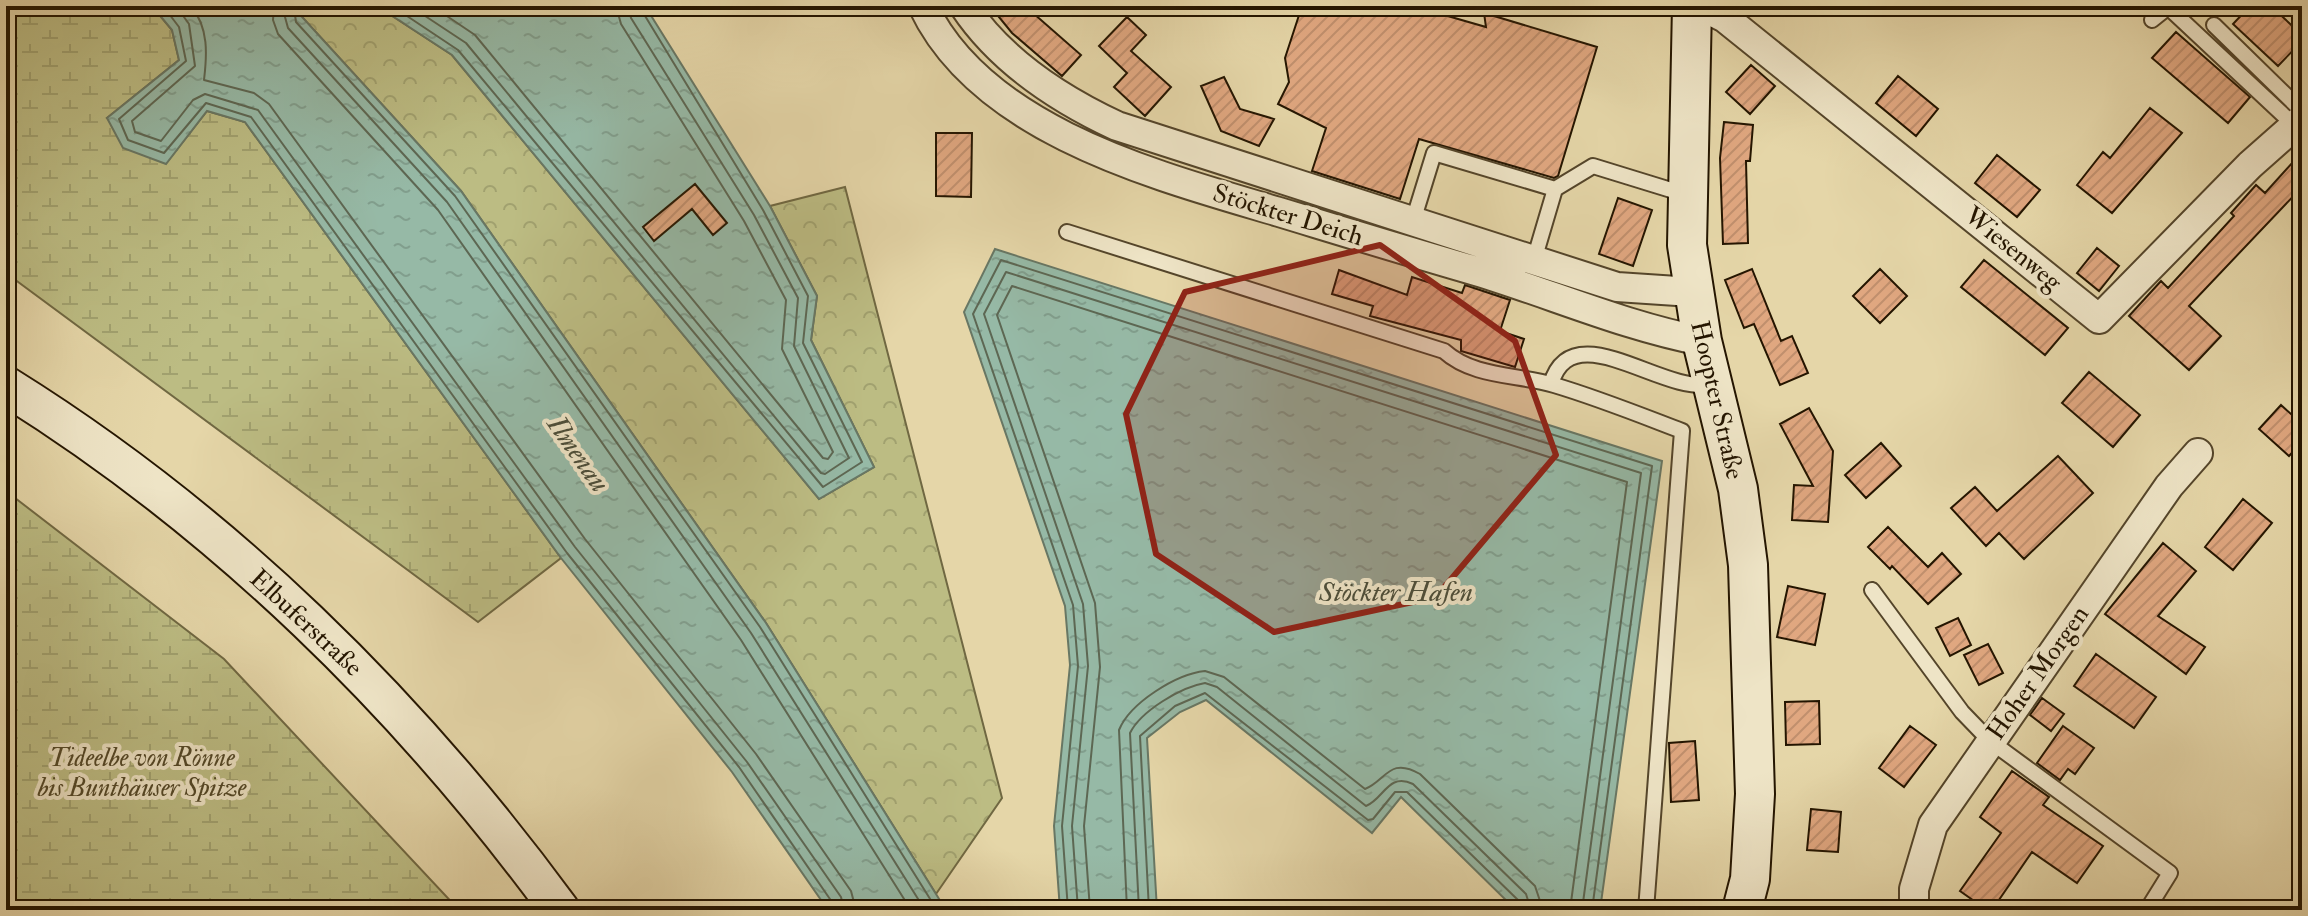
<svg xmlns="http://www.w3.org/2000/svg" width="2308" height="916" font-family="'IM FELL Double Pica',serif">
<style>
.forest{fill:url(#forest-crowns);stroke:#706842;stroke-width:2}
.wetland{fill:url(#wetland-marsh);stroke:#706842;stroke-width:2}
.water{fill:url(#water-ripples);stroke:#687764;stroke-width:2}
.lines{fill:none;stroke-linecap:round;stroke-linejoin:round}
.shore{stroke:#5d6753;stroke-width:2}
.building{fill:url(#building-hatch);stroke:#241500;stroke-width:2}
.lane-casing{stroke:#54452a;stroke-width:18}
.street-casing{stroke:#54452a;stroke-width:32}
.secondary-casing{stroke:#241500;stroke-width:42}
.lane{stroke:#eee4c6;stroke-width:14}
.street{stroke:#eee4c6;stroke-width:28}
.secondary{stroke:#eee4c6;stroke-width:38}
.marked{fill:#8f2418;fill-opacity:0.2;stroke:#8f2418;stroke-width:6;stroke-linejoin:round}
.labels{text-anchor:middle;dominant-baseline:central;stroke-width:8;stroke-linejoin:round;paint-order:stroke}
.street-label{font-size:26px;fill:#241500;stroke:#eee4c6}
.park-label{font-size:26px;font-style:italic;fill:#524727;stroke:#eee4c6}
.water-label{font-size:28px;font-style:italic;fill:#4c4e3a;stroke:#eee4c6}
</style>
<defs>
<pattern id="forest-crowns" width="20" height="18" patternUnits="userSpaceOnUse" patternTransform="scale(2)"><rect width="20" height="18" fill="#bcbc83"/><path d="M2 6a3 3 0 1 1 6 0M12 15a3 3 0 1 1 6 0" fill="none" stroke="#a1a16f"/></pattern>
<pattern id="wetland-marsh" width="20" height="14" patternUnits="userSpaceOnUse" patternTransform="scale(2)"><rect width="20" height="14" fill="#bcbc83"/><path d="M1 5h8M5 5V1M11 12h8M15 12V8" fill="none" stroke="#a1a16f"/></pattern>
<pattern id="water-ripples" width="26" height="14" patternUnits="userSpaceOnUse" patternTransform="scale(2)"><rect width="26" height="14" fill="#96b9a6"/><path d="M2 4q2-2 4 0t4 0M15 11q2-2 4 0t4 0" fill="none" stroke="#819e8d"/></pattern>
<pattern id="building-hatch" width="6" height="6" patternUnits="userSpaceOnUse" patternTransform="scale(2)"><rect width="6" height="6" fill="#e0a780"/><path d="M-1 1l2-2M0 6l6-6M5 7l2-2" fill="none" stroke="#c08f6d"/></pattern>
</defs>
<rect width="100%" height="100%" fill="#e5d6a8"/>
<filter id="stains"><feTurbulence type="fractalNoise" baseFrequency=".0025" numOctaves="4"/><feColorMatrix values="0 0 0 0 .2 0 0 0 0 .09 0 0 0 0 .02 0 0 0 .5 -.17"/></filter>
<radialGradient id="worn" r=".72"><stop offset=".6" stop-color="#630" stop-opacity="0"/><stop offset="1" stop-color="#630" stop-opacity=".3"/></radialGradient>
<path class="forest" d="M 310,6 L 377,6 L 452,55 L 819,499 L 874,467 L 811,340 L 817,296 L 770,206 L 845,187 L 1002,798 L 936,894 L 766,623 L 461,191 L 302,17 Z"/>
<path class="wetland" d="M 6,6 L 152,6 L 172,30 L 179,60 L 107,118 L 166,163 L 207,111 L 245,122 L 561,558 L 478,622 L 6,273 Z
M 6,491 L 224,659 L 459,910 L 6,910 Z"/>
<path class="water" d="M 152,6 L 310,6 L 302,17 L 461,191 L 766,623 L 946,910 L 828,910 L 732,772 L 561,558 L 245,122 L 207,111 L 166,164 L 123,148 L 107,118 L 179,60 L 172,30 Z
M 377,6 L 645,6 L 770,206 L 817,296 L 811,340 L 874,467 L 819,499 L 452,55 Z
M 995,249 L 1662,461 L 1600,910 L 1516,910 L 1401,797 L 1372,833 L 1206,700 L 1180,712 L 1147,738 L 1157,910 L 1060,910 L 1054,826 L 1070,665 L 1065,606 L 964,312 Z"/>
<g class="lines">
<path class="shore" d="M 163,6 L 179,27 L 186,61 L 119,119 L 128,140 L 164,153 L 206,103 L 251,117 L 567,553 L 739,767 L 832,902 L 834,910
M 176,6 L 189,24 L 195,66 L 132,121 L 135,132 L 161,141 L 193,100 L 205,94 L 258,110 L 575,547 L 747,762 L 841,897 L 844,910
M 191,6 C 209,28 207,55 204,80 L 254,93 L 269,104 L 585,539 L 756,754 L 851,891 L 856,910
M 274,6 L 273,20 L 278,34 L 438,210 L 741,640 L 911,910
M 288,6 L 285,17 L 288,28 L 447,202 L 751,633 L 925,910
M 300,6 L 295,15 L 296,22 L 455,196 L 760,627 L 937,910
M 392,6 L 458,50 L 823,487 L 862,462 L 803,343 L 808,296 L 763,210 L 639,6
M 410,6 L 466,43 L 821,473 L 825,474 L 849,458 L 794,346 L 798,298 L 754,215 L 631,18 L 628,6
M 432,6 L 475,35 L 823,458 L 828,459 L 833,452 L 782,349 L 786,300 L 744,221 L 621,24 L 616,6
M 1068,910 L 1062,826 L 1078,666 L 1073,605 L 973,314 L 1001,260 L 1652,466 L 1592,910
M 1078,910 L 1072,826 L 1088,666 L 1083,604 L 984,314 L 1006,272 L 1641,473 L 1582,910
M 1090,910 L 1084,826 L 1100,667 L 1095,603 L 997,315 L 1012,286 L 1627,482 L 1570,910
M 1127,910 L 1119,730 C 1130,703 1176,674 1205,671 L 1224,677 L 1365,789 C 1386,781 1389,756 1420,774 L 1535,886 L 1543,910
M 1139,910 L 1130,733 C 1141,711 1181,687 1205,683 L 1217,687 L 1366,806 C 1384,799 1388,772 1413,784 L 1526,894 L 1531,910
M 1149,910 L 1140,736 L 1175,706 L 1205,693 L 1368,820 L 1373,819 L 1395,792 L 1407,792 L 1519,901 L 1521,910"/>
</g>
<path class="building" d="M 990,6 L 1025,6 L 1081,55 L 1062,76 L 1012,33 Z
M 1302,6 L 1413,6 L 1486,27 L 1484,13 L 1597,47 L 1558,176 L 1554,178 L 1419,139 L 1400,199 L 1312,171 L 1326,128 L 1278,104 L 1289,82 L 1285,58 Z
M 2250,6 L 2271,6 L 2302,35 L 2302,41 L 2278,66 L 2233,24 Z
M 1127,17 L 1146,35 L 1131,51 L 1171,87 L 1145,116 L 1114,87 L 1127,73 L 1099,46 Z
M 2176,32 L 2250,97 L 2228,123 L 2152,58 Z
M 1751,65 L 1775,86 L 1750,114 L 1726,92 Z
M 1898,76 L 1938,109 L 1916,136 L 1876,103 Z
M 1224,77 L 1240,109 L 1274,119 L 1259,146 L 1221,131 L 1201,86 Z
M 2150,108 L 2182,133 L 2112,213 L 2077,185 L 2103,152 L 2110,158 Z
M 1724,122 L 1753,125 L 1750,161 L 1746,161 L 1748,243 L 1723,244 L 1720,158 Z
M 936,133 L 972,133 L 971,197 L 936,196 Z
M 2302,152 L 2302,187 L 2189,306 L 2221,336 L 2189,370 L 2129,316 L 2161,281 L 2168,288 L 2234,216 L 2231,213 L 2256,185 L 2265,193 Z
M 1997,155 L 2040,190 L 2017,217 L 1975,183 Z
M 695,184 L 727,223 L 713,235 L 692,209 L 654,241 L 643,227 Z
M 1618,198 L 1652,210 L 1633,266 L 1599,254 Z
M 2097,248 L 2119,266 L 2099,291 L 2077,273 Z
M 1984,260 L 2068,328 L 2045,355 L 1961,287 Z
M 1752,269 L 1781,341 L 1792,336 L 1808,373 L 1780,385 L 1754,324 L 1744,328 L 1725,280 Z
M 1880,269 L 1907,296 L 1880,323 L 1853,296 Z
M 1339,270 L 1407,295 L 1412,277 L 1462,293 L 1465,285 L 1510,300 L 1500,331 L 1524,339 L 1515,367 L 1461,351 L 1461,340 L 1370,316 L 1373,306 L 1332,294 Z
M 2089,372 L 2140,415 L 2113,447 L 2062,403 Z
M 2281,405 L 2302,424 L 2302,442 L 2289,456 L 2259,429 Z
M 1809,408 L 1833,451 L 1828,522 L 1792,520 L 1794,485 L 1813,486 L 1780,424 Z
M 1881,443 L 1901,466 L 1866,498 L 1845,475 Z
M 2058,456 L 2093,493 L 2024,559 L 1999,533 L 1986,546 L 1951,508 L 1975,487 L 1997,511 Z
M 2243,499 L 2272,523 L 2233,570 L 2205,547 Z
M 1888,527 L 1928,567 L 1942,553 L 1961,574 L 1928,604 L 1892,566 L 1890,569 L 1868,547 Z
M 2163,543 L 2196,571 L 2158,616 L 2205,647 L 2186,674 L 2105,614 Z
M 1788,586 L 1825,594 L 1815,645 L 1777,637 Z
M 1958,618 L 1971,645 L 1950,656 L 1936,628 Z
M 1988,644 L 2003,673 L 1979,685 L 1964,655 Z
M 2096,654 L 2156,697 L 2134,728 L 2074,686 Z
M 2042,698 L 2064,714 L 2051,731 L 2030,715 Z
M 1819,701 L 1820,744 L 1786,745 L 1785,702 Z
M 1910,726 L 1936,745 L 1904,787 L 1879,768 Z
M 2063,726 L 2094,748 L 2075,774 L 2068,769 L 2060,780 L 2037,763 Z
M 1695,741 L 1699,800 L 1671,802 L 1669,743 Z
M 2012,771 L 2049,797 L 2043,805 L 2103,846 L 2077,883 L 2032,852 L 1992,910 L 1987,910 L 1960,891 L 2001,833 L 1980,817 Z
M 1811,809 L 1841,812 L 1838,852 L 1807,850 Z"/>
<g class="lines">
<defs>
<path id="lane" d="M 2152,20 L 2167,8 L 2171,10 L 2295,126
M 2214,25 L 2302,111
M 1555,189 L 1593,166 L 1684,194
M 1413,221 L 1434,153 L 1555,189 L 1534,260
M 1067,232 L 1444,351 C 1474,378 1518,374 1554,385 C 1598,398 1640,415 1682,431 L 1646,910
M 1551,384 C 1572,313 1662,394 1709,384
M 1872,590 L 1962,712 L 1990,741 L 2170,873 L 2147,910"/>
<path id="street" d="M 923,6 C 982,131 1158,176 1279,212 C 1345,232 1410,252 1476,271 C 1552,294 1624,326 1702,341
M 964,6 C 1000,60 1059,99 1117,126 L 1617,287 L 1692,292
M 1701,6 L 1725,18 L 2099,319 L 2250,165 L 2302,119
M 1914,910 L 1914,889 L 1933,825 L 2169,486 L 2198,453"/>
<path id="secondary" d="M 1692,6 L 1687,245 L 1702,341 L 1738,489 L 1748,565 L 1755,794 L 1750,879 L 1742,910
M 6,386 C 223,521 409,704 560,910"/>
</defs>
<use href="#lane" class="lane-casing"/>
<use href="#street" class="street-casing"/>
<use href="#secondary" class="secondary-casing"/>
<use href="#lane" class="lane"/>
<use href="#street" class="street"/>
<use href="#secondary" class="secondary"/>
</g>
<path class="marked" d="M 1380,245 L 1515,341 L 1556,455 L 1436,597 L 1274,632 L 1156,554 L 1126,414 L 1185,292 Z"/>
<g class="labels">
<g class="street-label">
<text transform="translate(1288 215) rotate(17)">Stöckter Deich</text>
<text transform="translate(2013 249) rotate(39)">Wiesenweg</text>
<text transform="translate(1717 400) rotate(77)">Hoopter Straße</text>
<text transform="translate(306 623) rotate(43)">Elbuferstraße</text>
<text transform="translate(2038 673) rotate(-55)">Hoher Morgen</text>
</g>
<g class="park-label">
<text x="142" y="758">Tideelbe von Rönne<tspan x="142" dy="30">bis Bunthäuser Spitze</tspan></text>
</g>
<g class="water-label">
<text transform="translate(578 454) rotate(55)">Ilmenau</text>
<text x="1396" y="592">Stöckter Hafen</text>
</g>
</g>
<rect width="2308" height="916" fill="none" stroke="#e5d6a8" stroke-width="32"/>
<rect x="8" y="8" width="2292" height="900" fill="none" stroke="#241500" stroke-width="4"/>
<rect x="16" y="16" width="2276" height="884" fill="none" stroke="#241500" stroke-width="2"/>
<rect width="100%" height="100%" filter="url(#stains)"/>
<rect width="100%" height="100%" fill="url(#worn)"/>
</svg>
